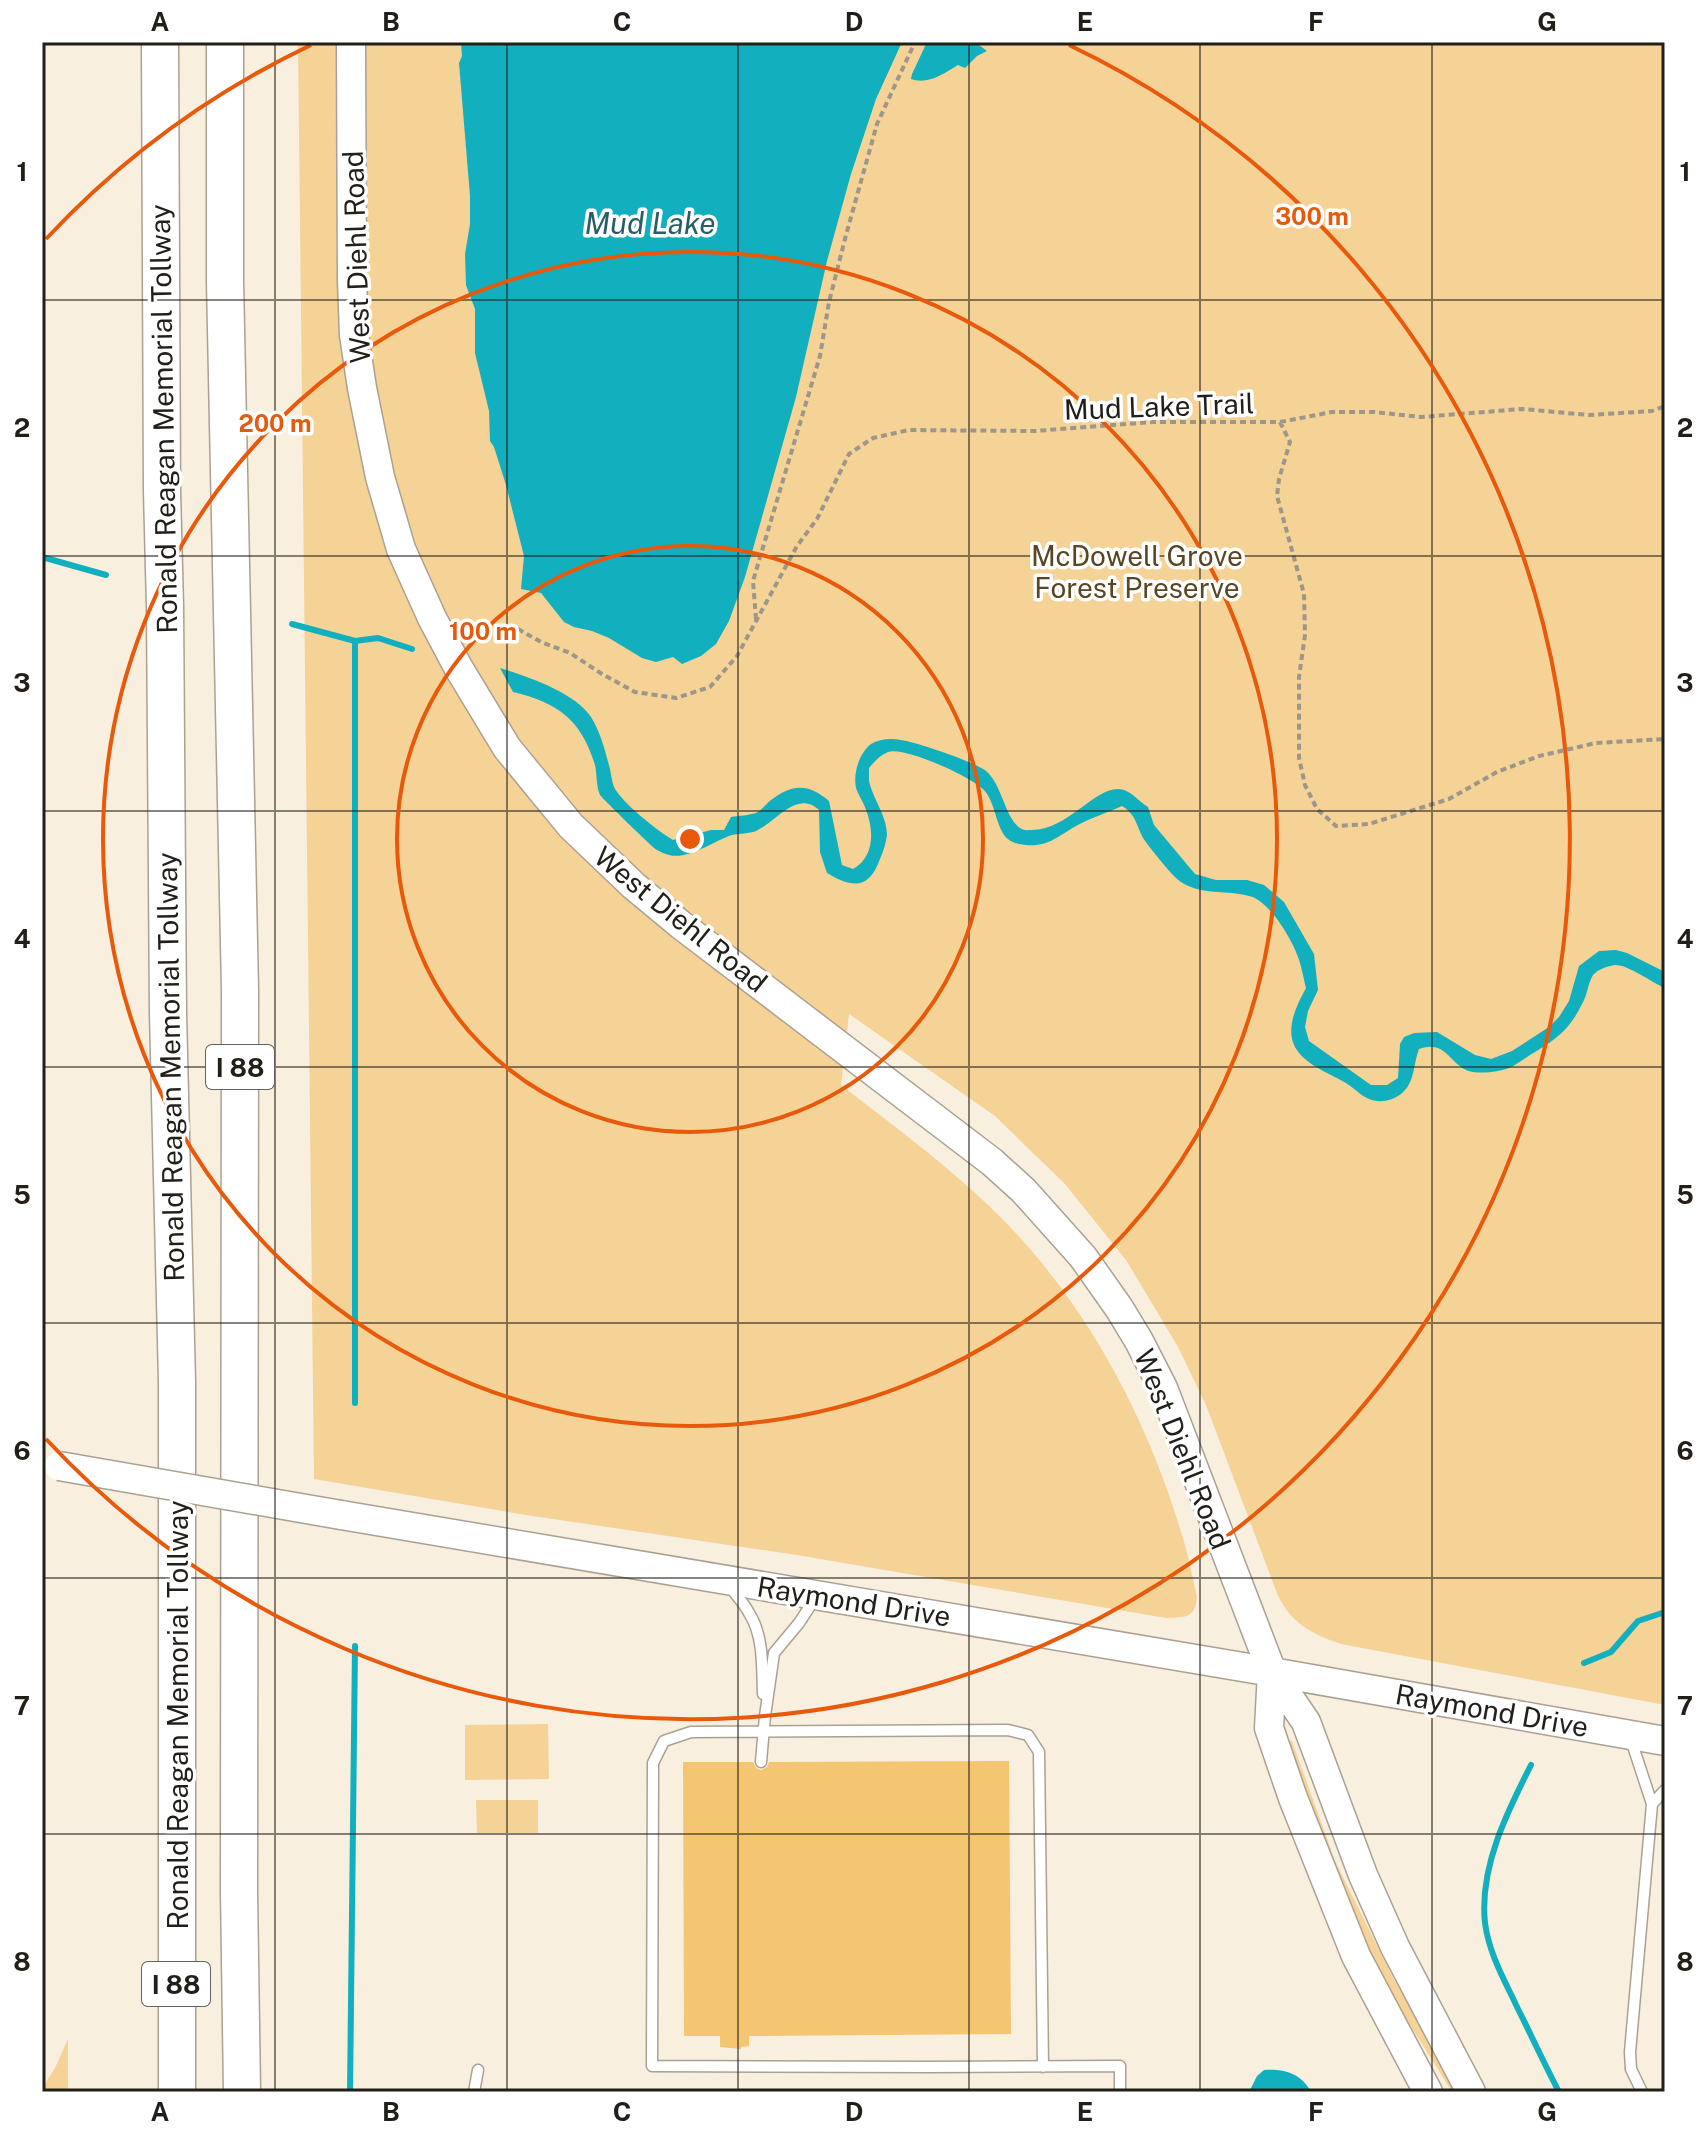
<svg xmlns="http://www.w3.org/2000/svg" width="1707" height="2134" font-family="'Public Sans',sans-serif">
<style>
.green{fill:#f5d295}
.water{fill:#12b0be}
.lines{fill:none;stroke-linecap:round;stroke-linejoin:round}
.stream{stroke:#12b0be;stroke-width:6}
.building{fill:#f5c672}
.lane-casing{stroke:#aba192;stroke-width:13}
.secondary-casing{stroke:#aba192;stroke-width:31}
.highway-casing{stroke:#aba192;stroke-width:39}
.path{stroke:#9d968a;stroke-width:4;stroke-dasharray:6 4;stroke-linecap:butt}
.lane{stroke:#fff;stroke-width:10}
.secondary{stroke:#fff;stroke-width:28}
.highway{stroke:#fff;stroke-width:36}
.secondary-bridge-casing{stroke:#aba192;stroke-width:31;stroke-linecap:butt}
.secondary-bridge{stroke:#fff;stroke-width:28}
.grid{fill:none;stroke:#221f19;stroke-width:2;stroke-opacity:0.55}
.ring{fill:none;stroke:#e8590c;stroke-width:4}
.labels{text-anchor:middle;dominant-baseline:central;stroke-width:7;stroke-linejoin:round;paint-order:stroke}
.shield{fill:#fff;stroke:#64625e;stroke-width:2}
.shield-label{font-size:26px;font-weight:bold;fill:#221f19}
.street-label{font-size:28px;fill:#221f19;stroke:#fff}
.park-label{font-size:28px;fill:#584521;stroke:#fff}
.water-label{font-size:30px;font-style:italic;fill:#285f65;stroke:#fff}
.centre{fill:#e8590c;stroke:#fff;stroke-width:4}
.ring-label{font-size:24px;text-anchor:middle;font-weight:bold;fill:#e8590c;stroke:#fff;stroke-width:7;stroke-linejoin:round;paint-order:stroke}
.neatline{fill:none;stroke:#221f19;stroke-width:3}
.grid-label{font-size:26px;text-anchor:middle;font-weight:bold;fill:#221f19}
</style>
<rect width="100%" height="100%" fill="#f9efde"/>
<path class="green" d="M 298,42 L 1665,42 L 1665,1705 L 1341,1644 C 1312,1634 1292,1624 1278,1596 L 1206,1405 L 1178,1347 L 1126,1260 L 1065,1184 L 995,1116 L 849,1014 L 841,1085 C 891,1124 942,1161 988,1205 C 1080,1292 1145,1411 1181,1532 C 1188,1553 1192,1575 1197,1597 C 1195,1619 1185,1617 1166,1618 L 797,1555 L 526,1515 L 314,1479 Z
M 548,1724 L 549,1779 L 465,1780 L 465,1725 Z
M 1292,1741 L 1335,1861 L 1392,1976 L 1458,2092 L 1452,2092 L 1382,1980 L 1345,1898 L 1292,1759 L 1288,1742 Z
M 476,1800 L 538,1800 L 538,1833 L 477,1833 Z
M 68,2039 L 68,2092 L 42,2092 L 42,2088 L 55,2068 Z"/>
<path class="water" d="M 461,42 L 902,42 L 876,99 L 851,174 L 827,261 L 796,397 L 745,577 L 729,621 L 716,644 L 701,656 L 682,664 L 673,657 L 656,662 L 642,658 L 609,638 L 592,631 L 574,627 L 564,622 L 541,593 L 521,589 L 524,556 L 506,485 L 494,447 L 490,441 L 489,411 L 475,353 L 475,309 L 466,285 L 465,254 L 470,224 L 470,196 L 459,63 L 462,56 Z
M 927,42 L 975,42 L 987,51 L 977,56 L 965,68 L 958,65 C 943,74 928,85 911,79 L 912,74 Z
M 500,668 C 528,677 574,692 591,717 C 601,733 605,751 610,769 C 611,774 612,782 614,787 C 622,803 658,831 673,840 L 711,830 L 724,830 L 731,817 C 739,816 749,815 756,813 C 762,810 766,804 771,800 C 792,784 808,783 829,801 L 842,865 L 853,869 C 876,856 874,827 864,805 C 862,800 858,794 856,788 C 853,774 859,753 871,744 C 879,739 891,738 901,740 C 916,742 975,762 986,771 C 1002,784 1005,818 1020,828 C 1024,831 1027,830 1032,830 C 1067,830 1093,789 1118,789 C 1130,789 1138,801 1148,807 L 1154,825 L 1195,874 L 1216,880 L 1247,880 L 1264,885 L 1284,902 L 1314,954 L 1318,990 L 1308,1011 L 1305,1027 L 1309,1041 L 1371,1085 L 1387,1085 L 1398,1078 L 1400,1044 L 1404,1037 L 1414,1033 L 1437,1032 L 1475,1055 L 1491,1059 L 1512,1051 L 1549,1027 L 1559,1017 L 1569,1001 L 1579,966 L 1599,951 L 1616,950 L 1627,953 L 1665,972 L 1665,988 C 1651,982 1629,965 1615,965 C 1608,966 1598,969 1593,975 C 1588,983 1587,996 1582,1004 C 1569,1031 1555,1040 1530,1055 C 1524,1059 1516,1065 1509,1068 C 1499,1072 1477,1075 1466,1070 C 1448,1061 1445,1040 1419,1049 C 1413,1065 1415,1083 1401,1094 C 1394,1099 1386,1102 1377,1101 C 1364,1100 1356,1089 1346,1083 C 1329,1073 1305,1065 1295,1047 C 1285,1028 1297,1005 1306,988 C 1303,976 1301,963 1296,952 C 1289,935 1268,900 1249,896 C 1223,889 1193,897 1173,875 C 1168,870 1144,841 1142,836 C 1136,823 1135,814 1122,806 C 1107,813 1090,818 1076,826 C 1055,838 1046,849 1019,844 C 994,840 999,806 984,790 C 972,777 904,746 888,752 C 880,755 874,762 869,768 C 869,773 869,777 869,781 C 873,799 887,816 887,835 C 886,843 883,852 880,859 C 869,890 852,888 827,873 L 820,852 L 819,810 C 797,789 776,822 756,831 C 749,834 740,833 732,835 C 713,841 689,860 669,855 C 665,854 661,852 657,850 C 652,847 603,799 600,795 C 596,787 597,773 595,765 C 581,719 558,703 513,692 Z
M 1264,2070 C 1284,2069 1301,2073 1311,2092 L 1249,2092 L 1257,2076 Z"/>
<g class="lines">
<path class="stream" d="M 42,557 L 106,575
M 292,624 L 355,641 L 378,638 L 412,649
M 355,1403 L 355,641
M 1584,1663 L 1611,1652 L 1638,1621 L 1665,1612
M 1531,1765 C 1507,1812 1479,1868 1485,1923 C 1489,1954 1505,1981 1518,2009 C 1532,2037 1545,2065 1559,2092
M 350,2092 L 355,1646"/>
</g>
<path class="building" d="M 1009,1761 L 1011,2034 L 749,2036 L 749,2046 L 741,2047 L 741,2049 L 720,2047 L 720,2036 L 684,2036 L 683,1762 L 753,1762 L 756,1768 L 761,1770 L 767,1767 L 769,1762 Z"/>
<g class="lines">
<defs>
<path id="lane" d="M 731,1587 C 736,1596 744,1603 749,1613 C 764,1636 762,1668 763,1694
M 1630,1737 L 1652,1804 L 1630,2052 L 1631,2069 L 1642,2092
M 761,1762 L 765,1716 L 774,1653 L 799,1623 L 814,1600
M 1652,1804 L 1665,1790
M 1043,2067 L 1039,1752 L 1028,1735 L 1008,1730 L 691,1732 L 664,1741 L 653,1763 L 652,2066 L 930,2067 L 1120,2066 L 1120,2092
M 474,2092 L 478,2070"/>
<path id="secondary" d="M 351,42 L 352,280 L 354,335 L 362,388 L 380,477 L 401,549 L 432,618 L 458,667 L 507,748 L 571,826 L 634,886 L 681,925 L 992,1162 L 1024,1191 L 1083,1257 L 1119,1308 L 1139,1341 L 1163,1388 L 1272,1672 L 1306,1722 L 1363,1875 L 1395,1947 L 1471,2092
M 341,1515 L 1272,1672 L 1665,1741
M 1272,1672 L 1269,1728 L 1293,1798 L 1356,1956 L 1428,2092"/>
<path id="highway" d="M 160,42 L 162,491 L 165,607 L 168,1013 L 177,1382 L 177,2092
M 225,42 L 225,282 L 240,990 L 239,1891 L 242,2092"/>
</defs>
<use href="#lane" class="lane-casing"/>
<use href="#secondary" class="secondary-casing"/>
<use href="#highway" class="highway-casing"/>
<path class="path" d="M 1280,422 L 1290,442 L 1279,479 L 1277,496 L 1304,594 L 1305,635 L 1299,677 L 1299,758 L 1305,785 L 1317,809 L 1336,826 L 1369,824 L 1449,799 L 1497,772 L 1539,756 L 1596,743 L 1665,739
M 756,619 L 753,581 L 820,356 L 829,302 L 846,235 L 877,124 L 915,42
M 518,629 L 541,642 L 570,653 L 602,674 L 635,692 L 676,698 L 710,687 L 737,656 L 797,546 L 817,519 L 849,454 L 873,438 L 909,430 L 1035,431 L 1153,422 L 1280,422 L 1332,412 L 1374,412 L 1421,417 L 1522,409 L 1589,415 L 1652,411 L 1665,406"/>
<use href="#lane" class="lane"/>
<use href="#secondary" class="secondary"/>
<use href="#highway" class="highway"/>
<defs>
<path id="secondary-bridge" d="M 59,1466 L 341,1515"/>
</defs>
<use href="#secondary-bridge" class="secondary-bridge-casing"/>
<use href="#secondary-bridge" class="secondary-bridge"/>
</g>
<path class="grid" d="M 275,42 L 275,2092M 507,42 L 507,2092M 738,42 L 738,2092M 969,42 L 969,2092M 1200,42 L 1200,2092M 1432,42 L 1432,2092M 42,300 L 1665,300M 42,556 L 1665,556M 42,811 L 1665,811M 42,1067 L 1665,1067M 42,1323 L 1665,1323M 42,1578 L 1665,1578M 42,1834 L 1665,1834"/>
<g class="ring">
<circle cx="690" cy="839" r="293"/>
<circle cx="690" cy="839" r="587"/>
<path d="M46 239A880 880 0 0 1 311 45M1069 45A880 880 0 1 1 46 1439"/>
</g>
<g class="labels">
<g class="shield">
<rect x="206" y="1045" width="68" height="44" rx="6"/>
<rect x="142" y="1962" width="68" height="44" rx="6"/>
</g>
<g class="shield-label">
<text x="240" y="1067">I 88</text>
<text x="176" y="1984">I 88</text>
</g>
<g class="street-label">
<text transform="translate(356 257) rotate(-92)">West Diehl Road</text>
<text transform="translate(1159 406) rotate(-2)">Mud Lake Trail</text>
<text transform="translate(163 419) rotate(-91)">Ronald Reagan Memorial Tollway</text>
<text transform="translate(681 919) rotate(39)">West Diehl Road</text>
<text transform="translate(170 1067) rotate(-91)">Ronald Reagan Memorial Tollway</text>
<text transform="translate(1183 1449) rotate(68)">West Diehl Road</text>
<text transform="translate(854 1601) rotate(9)">Raymond Drive</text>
<text transform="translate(1492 1710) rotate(10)">Raymond Drive</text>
<text transform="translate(177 1715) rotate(-90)">Ronald Reagan Memorial Tollway</text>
</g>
<g class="park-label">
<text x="1137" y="555">McDowell Grove<tspan x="1137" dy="32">Forest Preserve</tspan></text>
</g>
<g class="water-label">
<text x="650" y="223">Mud Lake</text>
</g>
</g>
<circle cx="690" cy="839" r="12" class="centre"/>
<g class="ring-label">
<text x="1312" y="225">300 m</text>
<text x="275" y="432">200 m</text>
<text x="483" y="640">100 m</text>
</g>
<rect width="1707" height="2134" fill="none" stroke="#ffffff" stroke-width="88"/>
<rect x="44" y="44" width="1619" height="2046" class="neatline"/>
<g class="grid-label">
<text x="160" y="31">A</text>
<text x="391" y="31">B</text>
<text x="622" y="31">C</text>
<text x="854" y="31">D</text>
<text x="1085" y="31">E</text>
<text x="1316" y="31">F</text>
<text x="1547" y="31">G</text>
<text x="22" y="181">1</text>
<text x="1685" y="181">1</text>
<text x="22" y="437">2</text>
<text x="1685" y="437">2</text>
<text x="22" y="692">3</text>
<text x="1685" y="692">3</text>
<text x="22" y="948">4</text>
<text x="1685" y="948">4</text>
<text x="22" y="1204">5</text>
<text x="1685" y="1204">5</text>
<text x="22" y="1460">6</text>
<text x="1685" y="1460">6</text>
<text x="22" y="1715">7</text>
<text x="1685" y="1715">7</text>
<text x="22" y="1971">8</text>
<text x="1685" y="1971">8</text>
<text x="160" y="2121">A</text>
<text x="391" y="2121">B</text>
<text x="622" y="2121">C</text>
<text x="854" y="2121">D</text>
<text x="1085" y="2121">E</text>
<text x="1316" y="2121">F</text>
<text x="1547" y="2121">G</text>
</g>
</svg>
